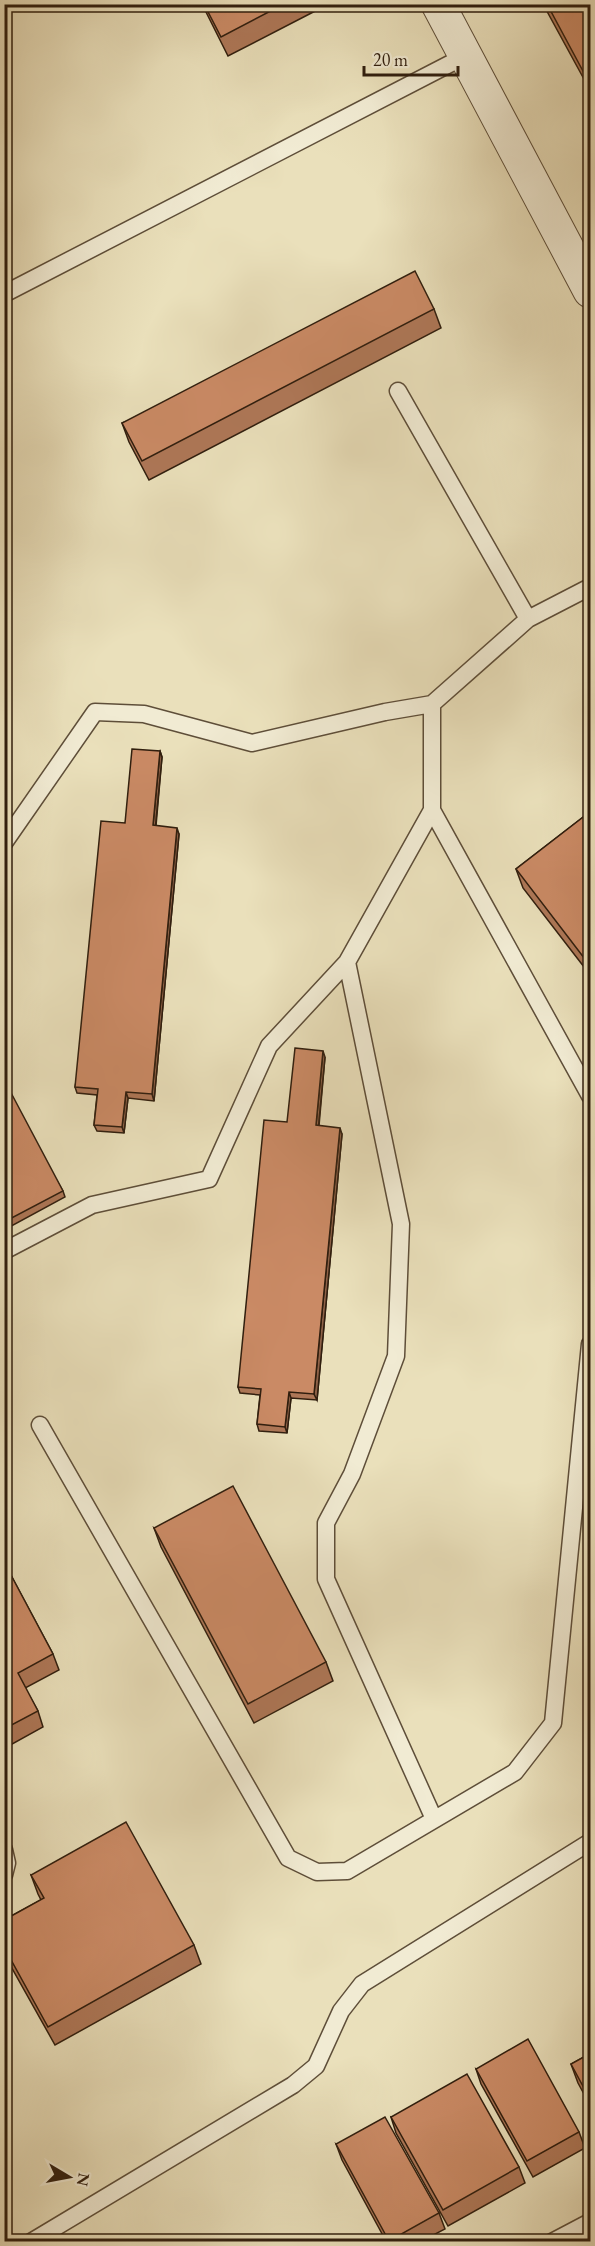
<svg xmlns="http://www.w3.org/2000/svg" width="595" height="2246" font-family="'EB Garamond',serif">
<style>
.lines{fill:none;stroke-linecap:round;stroke-linejoin:round}
.service-casing{stroke:#5e4e39;stroke-width:19}
.minor-casing{stroke:#5e4e39;stroke-width:35}
.service{stroke:#f1ebd3;stroke-width:16}
.minor{stroke:#f1ebd3;stroke-width:33}
.wall{fill:#ae7757;stroke:#301e0e;stroke-width:1.5}
.shaded-wall{fill:#8d6147;stroke:#301e0e;stroke-width:1.5}
.building{fill:#ca8a65;stroke:#301e0e;stroke-width:1.5}
</style>
<rect width="100%" height="100%" fill="#eae0bb"/>
<filter id="stains"><feTurbulence type="fractalNoise" baseFrequency=".00333" numOctaves="4"/><feColorMatrix values="0 0 0 0 .2 0 0 0 0 .09 0 0 0 0 .02 0 0 0 .5 -.17"/></filter>
<radialGradient id="worn" r=".72"><stop offset=".6" stop-color="#630" stop-opacity="0"/><stop offset="1" stop-color="#630" stop-opacity=".3"/></radialGradient>
<g class="lines">
<defs>
<path id="service" d="M 4,294 L 465,56
M 398,391 L 528,619 L 590,587
M 432,704 L 432,810 L 590,1096
M 432,810 L 347,962 L 401,1224 L 396,1356 L 352,1474 L 326,1523 L 326,1579 L 434,1819
M 4,843 L 95,712 L 144,714 L 252,743 L 385,712 L 432,704 L 528,619
M 4,1251 L 92,1205 L 209,1179 L 269,1046 L 347,962
M 40,1425 L 288,1858 L 317,1872 L 347,1871 L 515,1772 L 553,1723 L 590,1344
M 4,1850 L 7,1863 L 4,1875
M 31,2242 L 293,2085 L 316,2066 L 341,2011 L 362,1984 L 590,1842
M 552,2242 L 590,2222"/>
<path id="minor" d="M 438,4 L 590,291"/>
</defs>
<use href="#service" class="service-casing"/>
<use href="#minor" class="minor-casing"/>
<use href="#service" class="service"/>
<use href="#minor" class="minor"/>
</g>
<path class="wall" d="M 202,4 L 320,4 L 321,8 L 228,56 Z
M 543,4 L 591,4 L 591,92 Z
M 434,309 L 441,328 L 149,480 L 129,442 L 122,423 Z
M 160,751 L 162,757 L 156,826 L 179,834 L 154,1101 L 128,1098 L 124,1133 L 97,1131 L 94,1125 L 97,1095 L 77,1093 L 75,1087 L 125,823 Z
M 591,811 L 591,976 L 523,888 L 516,869 Z
M 325,1057 L 319,1126 L 342,1134 L 317,1400 L 291,1398 L 287,1433 L 259,1431 L 257,1424 L 260,1395 L 240,1393 L 238,1387 Z
M 4,1092 L 63,1191 L 65,1197 L 4,1230 Z
M 154,1528 L 326,1662 L 333,1681 L 254,1723 L 161,1547 Z
M 4,1562 L 53,1654 L 59,1670 L 25,1688 L 38,1711 L 43,1727 L 5,1748 Z
M 31,1875 L 194,1945 L 201,1964 L 55,2045 L 4,1954 L 4,1920 L 41,1900 L 38,1894 Z
M 591,2053 L 591,2107 L 578,2083 L 571,2064 Z
M 476,2069 L 579,2132 L 585,2148 L 533,2177 L 481,2084 Z
M 391,2117 L 519,2167 L 525,2183 L 448,2226 L 396,2133 Z
M 336,2144 L 439,2213 L 445,2229 L 422,2241 L 386,2241 L 342,2160 Z"/>
<path class="shaded-wall" d="M 160,751 L 162,757 L 155,831 L 153,825 Z
M 177,828 L 179,834 L 154,1101 L 152,1094 Z
M 323,1051 L 325,1057 L 318,1131 L 316,1125 Z
M 126,1092 L 128,1098 L 124,1133 L 122,1127 Z
M 340,1128 L 342,1134 L 317,1400 L 314,1394 Z
M 289,1392 L 291,1398 L 287,1433 L 285,1427 Z"/>
<path class="building" d="M 204,4 L 284,4 L 221,37 Z
M 547,4 L 591,4 L 591,86 Z
M 415,271 L 434,309 L 142,461 L 122,423 Z
M 132,749 L 160,751 L 153,825 L 177,828 L 152,1094 L 126,1092 L 122,1127 L 94,1125 L 98,1089 L 75,1087 L 101,821 L 125,823 Z
M 591,811 L 591,967 L 516,869 Z
M 295,1048 L 323,1051 L 316,1125 L 340,1128 L 314,1394 L 289,1392 L 285,1427 L 257,1424 L 261,1389 L 238,1387 L 264,1120 L 287,1122 Z
M 9,1089 L 63,1191 L 4,1222 L 4,1092 Z
M 233,1486 L 326,1662 L 248,1704 L 154,1528 Z
M 4,1562 L 53,1654 L 18,1673 L 38,1711 L 4,1729 Z
M 126,1822 L 194,1945 L 48,2027 L 4,1947 L 4,1920 L 44,1898 L 31,1875 Z
M 528,2039 L 579,2132 L 527,2161 L 476,2069 Z
M 591,2053 L 591,2101 L 571,2064 Z
M 467,2074 L 519,2167 L 443,2210 L 391,2117 Z
M 385,2117 L 439,2213 L 389,2241 L 336,2144 Z"/>
<rect width="595" height="2246" fill="none" stroke="#eae0bb" stroke-width="24"/>
<rect x="6" y="6" width="583" height="2234" fill="none" stroke="#301e0e" stroke-width="3"/>
<rect x="12" y="12" width="571" height="2222" fill="none" stroke="#301e0e" stroke-width="1.5"/>
<g transform="translate(69 2177) rotate(100)" stroke="#f1ebd3" stroke-width="4.5" paint-order="stroke">
<path d="M0-4.5L10 22L0 15L-10 22Z" fill="#301e0e"/>
<text y="-9" font-size="16" font-weight="bold" text-anchor="middle" fill="#301e0e">N</text>
</g>
<path d="M364 66v9h94v-9" fill="none" stroke="#301e0e" stroke-width="3"/>
<text x="373" y="66" font-size="18" fill="#301e0e" stroke="#f1ebd3" stroke-width="4.5" paint-order="stroke">20 m</text>
<rect width="100%" height="100%" filter="url(#stains)"/>
<rect width="100%" height="100%" fill="url(#worn)"/>
</svg>
